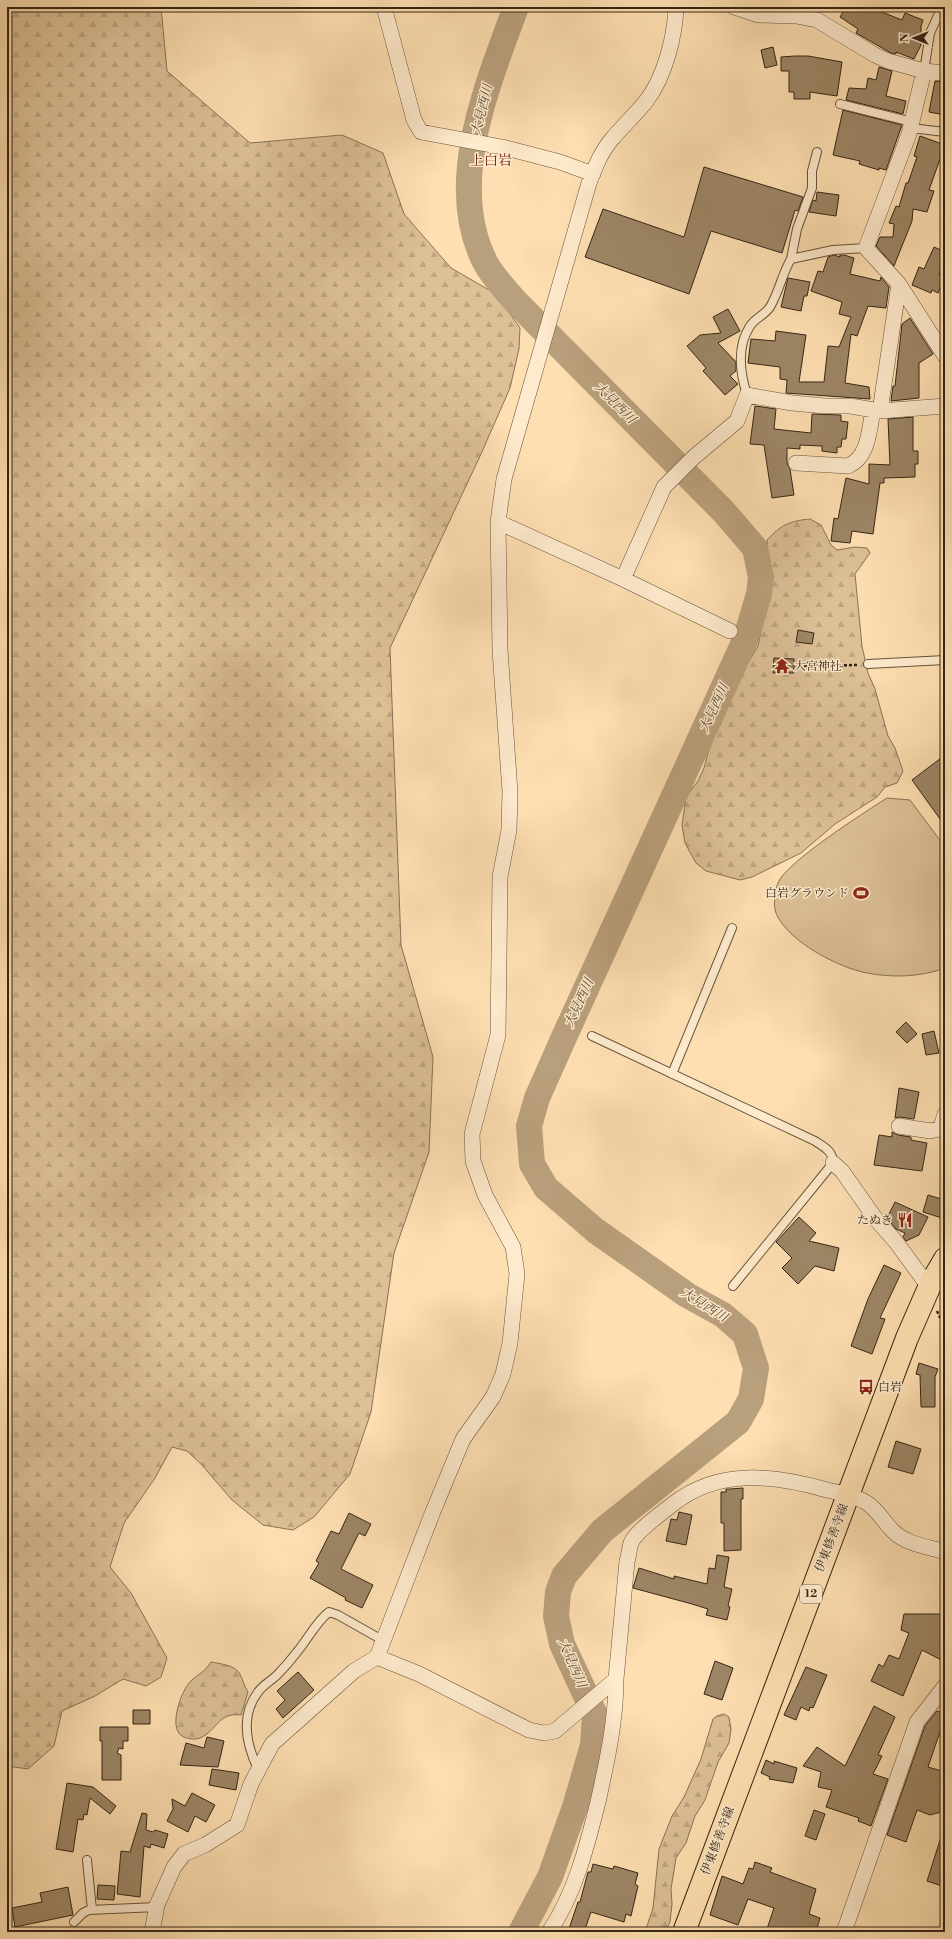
<svg xmlns="http://www.w3.org/2000/svg" width="952" height="1939" font-family="'Libre Bodoni','Noto Serif JP',serif">
<style>
.forest{fill:url(#forest-firs);stroke:#887356}
.pitch{fill:#dcc096;stroke:#887356}
.lines{fill:none;stroke-linecap:round;stroke-linejoin:round}
.river{stroke:#b9a07c;stroke-width:26}
.building{fill:#9d8666;stroke:#342615}
.service-casing{stroke:#66543c;stroke-width:10}
.minor-casing{stroke:#66543c;stroke-width:16}
.primary-casing{stroke:#342615;stroke-width:24}
.path{stroke:#342615;stroke-width:2.5;stroke-dasharray:3 2;stroke-linecap:butt}
.service{stroke:#feeacc;stroke-width:8}
.minor{stroke:#feeacc;stroke-width:15}
.primary{stroke:#fedfb1;stroke-width:22}
.labels{text-anchor:middle;dominant-baseline:central;stroke-width:3;stroke-linejoin:round;paint-order:stroke}
.shield{fill:#feeacc;stroke:#71614c;stroke-width:1}
.shield-label{font-size:11px;font-weight:bold;fill:#342615}
.poi-label{font-size:12px;fill:#342615;stroke:#feeacc;text-anchor:start}
.street-label{font-size:12px;fill:#342615;stroke:#feeacc}
.water-label{font-size:13px;font-style:italic;fill:#5c4b34;stroke:#feeacc}
.quarter-label{font-size:14px;fill:#7a1f14;stroke:#feeacc}
</style>
<defs>
<pattern id="forest-firs" width="22" height="20" patternUnits="userSpaceOnUse"><rect width="22" height="20" fill="#dcc096"/><path d="M5 1l3.5 6h-7zM16 11l3.5 6h-7z" fill="#bda580"/></pattern>
</defs>
<rect width="100%" height="100%" fill="#fedfb1"/>
<filter id="stains"><feTurbulence type="fractalNoise" baseFrequency=".005" numOctaves="4"/><feColorMatrix values="0 0 0 0 .2 0 0 0 0 .09 0 0 0 0 .02 0 0 0 .5 -.17"/></filter>
<radialGradient id="worn" r=".72"><stop offset=".6" stop-color="#630" stop-opacity="0"/><stop offset="1" stop-color="#630" stop-opacity=".3"/></radialGradient>
<path class="forest" d="M 7,7 L 161,7 L 167,71 L 250,143 L 342,135 L 383,153 L 404,214 L 451,268 L 496,294 L 520,328 L 519,349 L 510,388 L 481,454 L 390,648 L 401,945 L 433,1057 L 429,1152 L 394,1253 L 371,1412 L 350,1474 L 314,1517 L 293,1530 L 263,1525 L 232,1500 L 201,1464 L 187,1451 L 172,1447 L 155,1478 L 124,1523 L 110,1567 L 131,1593 L 167,1658 L 161,1677 L 146,1686 L 123,1679 L 95,1696 L 62,1711 L 54,1746 L 28,1769 L 7,1766 Z
M 810,519 L 821,525 L 831,545 L 837,550 L 855,547 L 867,548 L 870,553 L 855,574 L 862,646 L 868,673 L 875,689 L 888,736 L 895,748 L 903,771 L 897,783 L 885,787 L 877,797 L 835,824 L 801,853 L 752,877 L 740,880 L 706,871 L 696,863 L 685,843 L 682,825 L 686,797 L 698,781 L 704,768 L 712,737 L 721,724 L 729,690 L 741,675 L 758,646 L 770,587 L 767,540 C 781,525 789,521 810,519 Z
M 211,1662 C 221,1664 235,1665 240,1674 C 243,1680 244,1686 248,1692 L 241,1715 C 218,1712 218,1730 200,1738 C 195,1740 187,1739 182,1736 C 168,1728 181,1690 191,1681 C 199,1673 203,1674 211,1662 Z
M 724,1714 L 729,1717 L 731,1729 L 729,1743 L 718,1762 L 705,1800 L 695,1816 L 686,1843 L 676,1858 L 671,1889 L 672,1904 L 670,1922 L 665,1932 L 645,1932 L 653,1908 L 659,1849 L 672,1816 L 684,1797 L 701,1759 L 713,1719 L 717,1716 Z"/>
<path class="pitch" d="M 887,798 L 910,800 L 945,847 L 945,968 C 921,977 893,978 867,973 C 839,968 787,941 776,913 C 773,906 775,890 778,883 C 785,863 865,812 887,798 Z"/>
<g class="lines">
<path class="river" d="M 516,7 C 488,84 445,183 485,262 C 492,276 505,289 515,301 L 724,512 L 755,548 L 761,577 L 759,594 L 746,638 L 565,1035 L 537,1098 L 529,1126 L 532,1164 L 546,1188 L 596,1231 L 687,1295 L 723,1315 L 745,1334 L 756,1368 L 751,1399 L 738,1422 L 602,1531 L 564,1576 L 558,1592 L 556,1616 L 562,1644 L 595,1715 L 593,1745 L 575,1807 L 550,1877 L 521,1932"/>
</g>
<path class="building" d="M 846,7 L 869,7 L 902,20 L 905,13 L 923,20 L 921,26 L 921,45 L 914,59 L 896,52 L 896,54 L 891,53 L 856,33 L 858,29 L 840,17 Z
M 773,47 L 777,65 L 765,68 L 761,50 Z
M 795,56 L 808,56 L 842,62 L 837,96 L 810,92 L 810,99 L 794,99 L 794,92 L 789,92 L 789,71 L 781,71 L 781,57 Z
M 879,67 L 892,71 L 886,96 L 906,101 L 903,114 L 846,100 L 849,88 L 866,89 L 868,78 L 876,80 Z
M 935,81 L 945,82 L 945,115 L 929,112 Z
M 843,110 L 902,125 L 886,170 L 879,168 L 879,170 L 859,164 L 860,161 L 833,155 Z
M 920,136 L 945,145 L 929,190 L 934,191 L 927,212 L 913,209 L 912,221 L 894,266 L 876,246 L 880,237 L 893,237 L 894,224 L 889,223 L 896,206 L 899,207 L 906,183 L 908,183 L 917,157 L 914,156 Z
M 704,167 L 803,197 L 798,211 L 795,210 L 782,253 L 711,231 L 689,294 L 585,257 L 603,209 L 684,237 Z
M 817,192 L 839,195 L 836,216 L 809,212 L 813,200 L 816,201 Z
M 934,247 L 945,252 L 945,260 L 939,275 L 944,277 L 938,293 L 932,290 L 931,293 L 912,285 L 919,267 L 924,269 Z
M 834,255 L 840,257 L 840,255 L 844,255 L 854,258 L 850,274 L 880,281 L 881,277 L 889,287 L 886,308 L 868,306 L 857,336 L 851,334 L 845,383 L 869,387 L 870,399 L 786,393 L 787,380 L 780,379 L 780,367 L 748,363 L 751,339 L 775,341 L 776,331 L 806,335 L 799,382 L 824,382 L 828,346 L 839,347 L 851,317 L 839,314 L 842,302 L 811,291 L 818,271 L 823,272 L 828,257 Z
M 788,278 L 810,282 L 807,296 L 804,296 L 801,311 L 781,307 Z
M 728,309 L 740,331 L 718,343 L 736,362 L 736,371 L 730,376 L 738,384 L 725,395 L 703,371 L 706,368 L 687,346 L 700,335 L 721,333 L 713,317 Z
M 910,318 L 933,354 L 919,363 L 919,398 L 891,401 L 893,386 L 895,386 L 902,324 Z
M 755,406 L 776,409 L 774,429 L 811,433 L 812,414 L 841,415 L 841,421 L 848,422 L 846,439 L 842,439 L 841,447 L 837,447 L 837,453 L 822,451 L 822,446 L 800,445 L 800,449 L 787,448 L 787,463 L 790,469 L 794,495 L 772,498 L 764,445 L 750,444 Z
M 913,417 L 913,451 L 918,451 L 918,464 L 915,464 L 915,477 L 884,478 L 884,483 L 880,483 L 873,534 L 852,531 L 850,543 L 831,541 L 834,518 L 838,519 L 846,478 L 869,484 L 869,464 L 890,465 L 888,419 Z
M 798,630 L 814,633 L 812,644 L 796,642 Z
M 774,658 L 794,659 L 794,673 L 773,673 Z
M 945,755 L 945,826 L 912,780 Z
M 906,1022 L 917,1034 L 907,1043 L 896,1032 Z
M 934,1031 L 939,1053 L 926,1055 L 922,1034 Z
M 899,1088 L 919,1092 L 914,1119 L 900,1117 L 895,1118 Z
M 892,1132 L 898,1135 L 911,1137 L 911,1140 L 927,1143 L 922,1171 L 874,1165 L 879,1135 L 892,1137 Z
M 928,1195 L 945,1200 L 945,1219 L 923,1212 Z
M 895,1202 L 928,1217 L 919,1235 L 906,1241 L 903,1237 L 905,1233 L 896,1229 L 887,1218 Z
M 799,1217 L 816,1233 L 809,1241 L 839,1248 L 834,1271 L 815,1266 L 798,1284 L 782,1268 L 792,1258 L 776,1242 Z
M 884,1265 L 901,1273 L 880,1318 L 885,1319 L 872,1354 L 851,1346 L 868,1299 Z
M 919,1363 L 938,1369 L 935,1377 L 935,1407 L 921,1407 L 920,1375 L 916,1374 Z
M 896,1441 L 921,1449 L 913,1474 L 888,1467 Z
M 743,1488 L 743,1499 L 741,1499 L 741,1550 L 724,1551 L 724,1523 L 721,1523 L 721,1492 L 726,1492 L 726,1489 L 730,1489 Z
M 679,1512 L 692,1515 L 686,1545 L 666,1541 L 671,1519 L 677,1520 Z
M 349,1513 L 371,1524 L 365,1536 L 359,1533 L 341,1569 L 373,1585 L 362,1608 L 345,1600 L 346,1598 L 310,1578 L 319,1563 L 316,1561 L 331,1531 L 339,1534 Z
M 717,1555 L 729,1557 L 724,1587 L 732,1589 L 728,1606 L 730,1607 L 727,1620 L 706,1615 L 708,1609 L 692,1604 L 633,1588 L 639,1568 L 674,1579 L 674,1576 L 707,1584 L 709,1568 L 715,1569 Z
M 904,1614 L 945,1614 L 945,1662 L 922,1650 L 903,1696 L 871,1681 L 879,1664 L 883,1667 L 889,1655 L 899,1659 L 909,1633 L 901,1630 Z
M 715,1661 L 733,1668 L 722,1700 L 704,1694 Z
M 806,1667 L 827,1675 L 813,1708 L 810,1707 L 809,1711 L 801,1707 L 796,1720 L 784,1715 Z
M 298,1672 L 314,1690 L 283,1718 L 276,1709 L 285,1700 L 277,1691 Z
M 874,1706 L 895,1717 L 878,1755 L 882,1756 L 873,1774 L 888,1779 L 871,1826 L 858,1821 L 859,1818 L 826,1807 L 832,1790 L 818,1787 L 821,1772 L 803,1766 L 817,1747 L 845,1766 Z
M 133,1710 L 150,1710 L 150,1724 L 133,1724 Z
M 937,1711 L 945,1714 L 945,1727 L 942,1726 L 928,1767 L 945,1772 L 945,1811 L 930,1815 L 917,1810 L 906,1842 L 887,1835 L 925,1726 Z
M 100,1727 L 128,1727 L 128,1741 L 123,1741 L 123,1749 L 119,1748 L 117,1753 L 121,1755 L 121,1780 L 102,1780 L 102,1741 L 100,1741 Z
M 207,1737 L 224,1741 L 218,1767 L 180,1765 L 186,1743 L 204,1748 Z
M 766,1760 L 774,1764 L 774,1761 L 797,1768 L 793,1783 L 769,1779 L 770,1777 L 761,1773 Z
M 212,1769 L 239,1773 L 236,1790 L 209,1785 Z
M 67,1783 L 93,1787 L 116,1806 L 110,1814 L 90,1798 L 87,1815 L 84,1814 L 83,1820 L 78,1819 L 73,1852 L 56,1849 Z
M 192,1793 L 215,1805 L 206,1822 L 195,1816 L 188,1832 L 167,1821 L 173,1809 L 172,1799 L 185,1806 Z
M 814,1810 L 825,1814 L 816,1840 L 805,1836 Z
M 142,1813 L 147,1814 L 146,1830 L 153,1832 L 155,1830 L 168,1834 L 164,1848 L 151,1844 L 150,1848 L 144,1846 L 140,1897 L 117,1894 L 121,1851 L 130,1852 Z
M 943,1831 L 945,1831 L 945,1887 L 927,1881 Z
M 755,1862 L 772,1868 L 770,1872 L 816,1889 L 809,1914 L 820,1918 L 816,1932 L 766,1932 L 774,1908 L 748,1899 L 738,1925 L 710,1915 L 722,1876 L 743,1884 L 749,1868 L 753,1869 Z
M 593,1864 L 613,1869 L 614,1866 L 638,1873 L 635,1884 L 638,1886 L 631,1916 L 626,1914 L 624,1922 L 591,1912 L 584,1932 L 568,1932 L 578,1902 L 580,1902 L 588,1872 L 591,1872 Z
M 98,1885 L 115,1886 L 114,1900 L 97,1899 Z
M 68,1887 L 73,1915 L 15,1927 L 12,1908 L 42,1902 L 40,1893 Z"/>
<g class="lines">
<defs>
<path id="service" d="M 924,71 L 930,33 L 942,7
M 840,104 L 912,122
M 911,128 L 945,132
M 791,259 L 797,229 L 812,188 L 812,171 L 817,152
M 747,395 C 740,373 737,346 750,326 C 755,318 765,315 770,307 C 779,292 782,274 791,259 L 833,250 L 866,248
M 868,664 L 945,660
M 592,1036 L 815,1141 C 824,1147 833,1151 833,1163 L 733,1286
M 672,1074 L 732,928
M 258,1769 C 246,1744 240,1716 258,1692 C 263,1685 271,1681 277,1675 C 284,1668 291,1660 297,1652 C 308,1639 316,1622 329,1612 L 338,1615 L 384,1641
M 87,1860 L 92,1910
M 74,1922 L 83,1913 L 89,1910 L 157,1907"/>
<path id="minor" d="M 384,7 L 414,120 L 421,132 L 502,147 L 560,162 L 593,174
M 734,7 L 758,15 L 796,16 L 817,20 L 875,55 L 888,61 L 924,71 L 945,73
M 924,71 L 909,134 L 866,248 L 899,284 L 945,356
M 880,411 L 899,284
M 796,463 L 848,466 C 869,457 869,430 873,410
M 498,522 L 623,579 L 730,631
M 623,579 L 664,487 L 694,457 L 737,421 L 747,395 L 792,403 L 825,406 L 850,406 L 880,411 L 945,406
M 899,1126 L 930,1131 L 939,1129 L 941,1127 L 945,1114
M 833,1163 L 842,1171 L 875,1218 L 896,1242 L 929,1287
M 377,1657 L 419,1674 L 529,1730 L 544,1733 L 555,1731 L 616,1679 L 627,1561 C 629,1556 629,1549 631,1543 C 636,1531 662,1513 673,1504 C 719,1468 774,1475 827,1490 C 840,1493 856,1496 867,1503 C 878,1510 885,1524 894,1532 C 906,1544 929,1547 945,1552
M 152,1932 L 157,1905 L 174,1867 L 184,1854 L 205,1845 L 237,1825 L 251,1784 L 272,1744 L 354,1671 L 377,1657 L 432,1514 L 463,1439 L 493,1397 L 503,1374 L 510,1343 L 517,1274 L 513,1247 L 485,1195 L 473,1161 L 472,1134 L 498,1035 L 500,877 L 509,830 L 510,792 L 500,650 L 498,522 L 504,479 L 589,183 C 595,167 601,152 612,139 C 623,126 636,114 647,100 C 665,76 675,36 676,7
M 549,1932 C 575,1894 587,1846 598,1802 C 607,1761 616,1721 616,1679
M 844,1932 L 917,1722 L 945,1686"/>
<path id="primary" d="M 684,1932 L 907,1338 L 931,1283 L 945,1259"/>
</defs>
<use href="#service" class="service-casing"/>
<use href="#minor" class="minor-casing"/>
<use href="#primary" class="primary-casing"/>
<path class="path" d="M 799,666 L 857,665
M 937,1311 L 945,1329"/>
<use href="#service" class="service"/>
<use href="#minor" class="minor"/>
<use href="#primary" class="primary"/>
</g>
<defs>
<symbol id="temple-bare" viewBox="-9 -9 18 18"><path d="M0-6L5-2H3V0L6.5 2.5H4V6H1.5V3h-3V6H-4V2.5H-6.5L-3 0V-2H-5Z" fill="#8f2418" stroke="#feeacc" stroke-width="2.5" paint-order="stroke"/></symbol>
<symbol id="stadium-bare" viewBox="-9 -9 18 18"><path d="M0-5a6.5 5 0 1 0 0 10a6.5 5 0 1 0 0-10ZM-3.5-1.8h7v3.6h-7Z" fill="#8f2418" stroke="#feeacc" stroke-width="2.5" paint-order="stroke"/></symbol>
<symbol id="restaurant-bare" viewBox="-9 -9 18 18"><path d="M-5-6h1v4h1v-4h1v4h1v-4h1v5L-1.5 .5V6h-2V.5L-5-1ZM5-6V6H3V1.5H1.5Q1.5-4 5-6Z" fill="#8f2418" stroke="#feeacc" stroke-width="2.5" paint-order="stroke"/></symbol>
<symbol id="bus-bare" viewBox="-9 -9 18 18"><path d="M-5-6H5V4H4V6H2V4H-2V6H-4V4H-5ZM-3.5-4V0h7V-4ZM-3.5 1.2v1.5H-2V1.2ZM2 1.2v1.5H3.5V1.2Z" fill="#8f2418" stroke="#feeacc" stroke-width="2.5" paint-order="stroke"/></symbol>
</defs>
<g fill-rule="evenodd">
<use href="#temple-bare" x="771" y="655" width="22" height="22"/>
<use href="#stadium-bare" x="850" y="882" width="22" height="22"/>
<use href="#restaurant-bare" x="894" y="1209" width="22" height="22"/>
<use href="#bus-bare" x="855" y="1376" width="22" height="22"/>
</g>
<g class="labels">
<rect class="shield" x="800" y="1585" width="22" height="18" rx="3"/>
<g class="shield-label">
<text x="811" y="1594">12</text>
</g>
<g class="poi-label">
<text x="794" y="666">大宮神社</text>
<text x="849" y="893" text-anchor="end">白岩グラウンド</text>
<text x="893" y="1220" text-anchor="end">たぬき</text>
<text x="878" y="1387">白岩</text>
</g>
<g class="street-label">
<text transform="translate(832 1538) rotate(-69)">伊東修善寺線</text>
<text transform="translate(718 1841) rotate(-69)">伊東修善寺線</text>
</g>
<g class="water-label">
<text transform="translate(482 110) rotate(-76)">大見西川</text>
<text transform="translate(615 403) rotate(45)">大見西川</text>
<text transform="translate(714 708) rotate(-65)">大見西川</text>
<text transform="translate(579 1003) rotate(-65)">大見西川</text>
<text transform="translate(704 1305) rotate(32)">大見西川</text>
<text transform="translate(572 1663) rotate(67)">大見西川</text>
</g>
<g class="quarter-label">
<text x="491" y="161">上白岩</text>
</g>
</g>
<rect width="952" height="1939" fill="none" stroke="#fedfb1" stroke-width="24"/>
<rect x="8" y="8" width="936" height="1923" fill="none" stroke="#342615" stroke-width="2"/>
<rect x="12" y="12" width="928" height="1915" fill="none" stroke="#342615"/>
<g transform="translate(914 38) rotate(270)" stroke="#feeacc" stroke-width="3" paint-order="stroke">
<path d="M0-3L7 15L0 10L-7 15Z" fill="#342615"/>
<text y="-6" font-size="11" font-weight="bold" text-anchor="middle" fill="#342615">N</text>
</g>
<rect width="100%" height="100%" filter="url(#stains)"/>
<rect width="100%" height="100%" fill="url(#worn)"/>
</svg>
